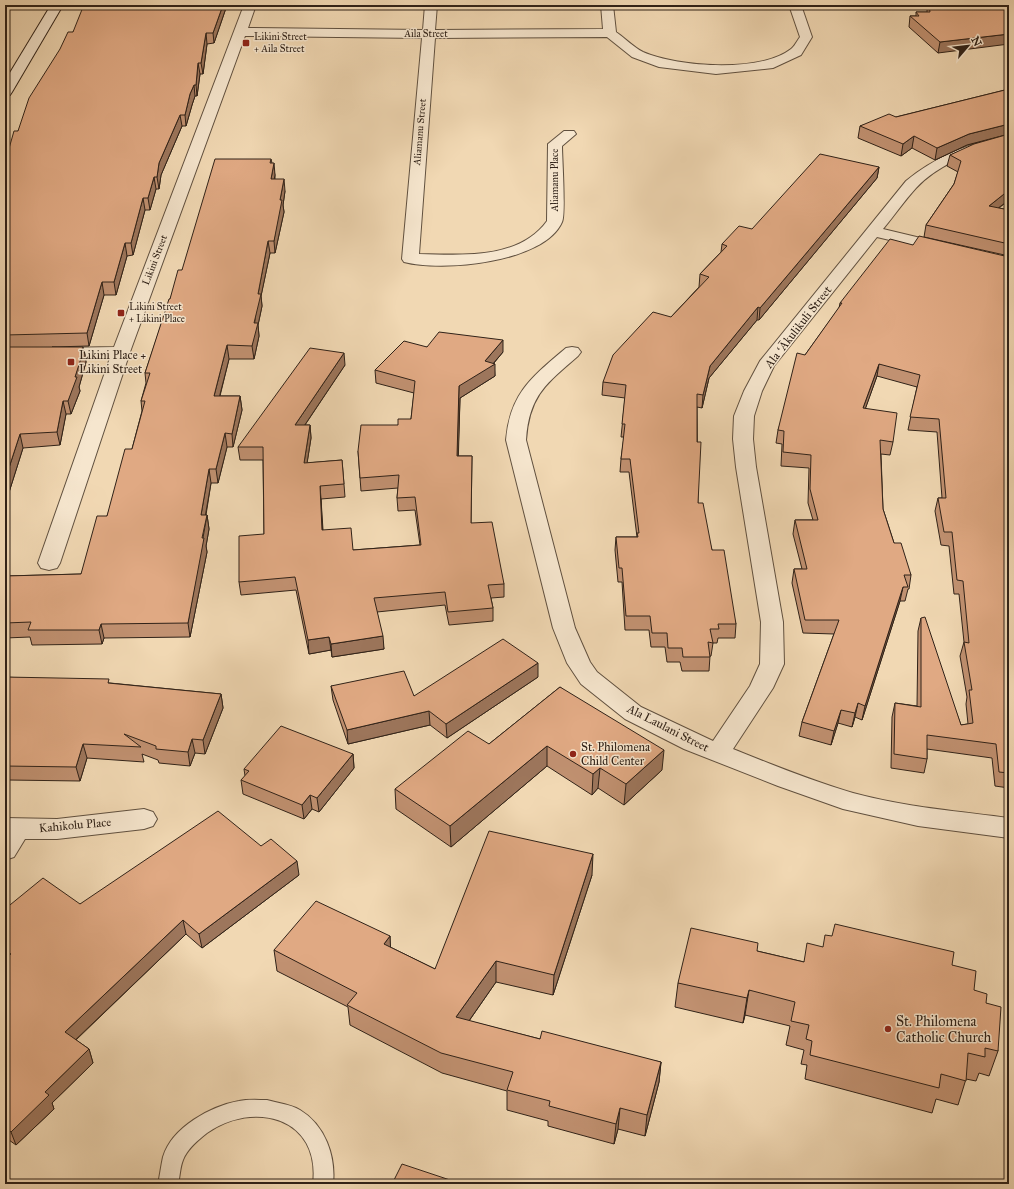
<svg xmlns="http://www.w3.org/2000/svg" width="1014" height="1189" font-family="'IM FELL Great Primer',serif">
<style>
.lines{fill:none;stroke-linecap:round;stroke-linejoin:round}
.lane-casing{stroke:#60503f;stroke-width:2}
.street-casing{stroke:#60503f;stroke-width:2}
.secondary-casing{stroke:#302218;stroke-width:2}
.lane{fill:#f6e6ce;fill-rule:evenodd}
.street{fill:#f6e6ce;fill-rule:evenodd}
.secondary{fill:#f6e6ce;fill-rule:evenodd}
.wall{fill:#c19171;stroke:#302218}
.shaded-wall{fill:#9d765c;stroke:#302218}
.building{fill:#e0a983;stroke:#302218}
.poi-dot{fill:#8f2418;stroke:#f6e6ce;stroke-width:1.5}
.labels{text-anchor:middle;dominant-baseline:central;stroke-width:3;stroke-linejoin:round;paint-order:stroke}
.far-street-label{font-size:10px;fill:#302218;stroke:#f6e6ce}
.far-poi-label{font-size:10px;fill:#302218;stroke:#f6e6ce;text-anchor:start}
.street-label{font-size:12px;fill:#302218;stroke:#f6e6ce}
.poi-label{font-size:12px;fill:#302218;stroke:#f6e6ce;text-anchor:start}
.near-poi-label{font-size:14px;fill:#302218;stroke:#f6e6ce;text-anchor:start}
</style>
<rect width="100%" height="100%" fill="#f1d8b3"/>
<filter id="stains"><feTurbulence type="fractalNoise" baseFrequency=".005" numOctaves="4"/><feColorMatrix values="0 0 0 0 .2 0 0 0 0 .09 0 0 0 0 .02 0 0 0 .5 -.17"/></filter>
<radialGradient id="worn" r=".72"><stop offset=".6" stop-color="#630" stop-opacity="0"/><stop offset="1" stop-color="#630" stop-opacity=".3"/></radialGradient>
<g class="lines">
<defs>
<path id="lane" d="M 267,1100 C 277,1103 290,1104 300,1110 C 325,1125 336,1156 333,1184 L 313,1184 C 321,1117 254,1100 207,1133 C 198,1140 187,1149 183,1160 C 180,1167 180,1176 178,1184 L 158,1184 C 160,1175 161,1166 163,1157 C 172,1127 211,1106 239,1101 C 248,1099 258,1100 267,1100 Z"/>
<path id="street" d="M 244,5 L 256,5 L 248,28 L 423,30 L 425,5 L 437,5 L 435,30 L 603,29 L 601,5 L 613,5 L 616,32 C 625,38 633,47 643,52 C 677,67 760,73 791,49 C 794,47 797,41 800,37 L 789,5 L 801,5 L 812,37 L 801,55 L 773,68 L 716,74 L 659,67 L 632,57 L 607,37 L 435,38 L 419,254 C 461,255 519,260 547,221 L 548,144 L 564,131 L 574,131 L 576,134 L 562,146 C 562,158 566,215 562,222 C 544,263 442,272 404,262 L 402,259 L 422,38 L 245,36 L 130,352 L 60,563 L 57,568 L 49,570 L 41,568 L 38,563 L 110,358 L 5,359 L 5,349 L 114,347 Z
M 1009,135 L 1009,143 C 977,150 939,163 916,188 C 904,201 894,216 883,229 L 950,245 L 952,248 L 950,251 L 944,253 L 877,237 L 774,366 L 762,391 L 754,416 L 753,439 L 756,467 L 783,622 L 784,664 L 773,688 L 733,749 C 773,765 812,781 853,793 C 904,807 957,811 1009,818 L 1009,838 L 918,826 L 843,809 L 778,786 L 684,749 L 625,719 L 581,684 L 567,663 L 553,628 L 506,440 C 510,393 532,377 566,348 L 572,347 L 578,348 L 581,352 L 578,356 C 547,383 529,395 526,440 L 575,628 L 590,662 L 597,672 L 641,707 L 713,741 L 750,686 L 760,664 L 761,622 L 736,467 L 733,439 L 734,416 L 744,391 L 760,361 L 906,181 C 936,156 970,143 1009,135 Z
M 144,809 L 153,812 L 157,819 L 153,826 L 144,829 L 57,839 L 25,839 L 14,857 L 5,860 L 5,818 L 57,819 Z"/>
<path id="secondary" d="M 51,5 L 63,5 L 12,92 L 10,95 L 5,96 L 5,81 Z"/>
</defs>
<use href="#lane" class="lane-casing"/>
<use href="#street" class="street-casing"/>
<use href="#secondary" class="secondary-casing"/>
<use href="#lane" class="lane"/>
<use href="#street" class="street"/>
<use href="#secondary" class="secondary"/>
</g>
<path class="wall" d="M 91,5 L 227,5 L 214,43 L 207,44 L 203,74 L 200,74 L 197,96 L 195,96 L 192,105 L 186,126 L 182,126 L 161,175 L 159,189 L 156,189 L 150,210 L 145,210 L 133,255 L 127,256 L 116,295 L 104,295 L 89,346 L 52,347 L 84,349 L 86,362 L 79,387 L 80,391 L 71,414 L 66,414 L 60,445 L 23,448 L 5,505 L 5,152 L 8,152 L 18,131 L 73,32 L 90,7 Z
M 927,5 L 1009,5 L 938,53 L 909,27 L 910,16 L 916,16 L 916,12 L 927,12 Z
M 1009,89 L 1009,200 L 999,208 L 1009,210 L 1009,256 L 924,237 L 926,225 L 954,184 L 958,172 L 947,166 L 950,155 L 1009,134 L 967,145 L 935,160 L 912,148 L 901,156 L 858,138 L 860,126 L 896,117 Z
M 271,159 L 275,175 L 275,179 L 285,191 L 283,205 L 284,212 L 275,253 L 270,253 L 261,296 L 262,306 L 258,325 L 259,336 L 254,359 L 229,359 L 220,396 L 240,396 L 242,410 L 233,447 L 227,447 L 218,483 L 211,483 L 206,515 L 207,515 L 209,529 L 206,546 L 207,552 L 190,637 L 104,638 L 102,644 L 32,645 L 30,637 L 5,638 L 5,576 L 81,574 L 107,516 L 132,449 L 142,411 L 141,401 L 146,383 L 145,373 L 170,299 L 182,270 Z
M 879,167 L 877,178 L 759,320 L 757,320 L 709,378 L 702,408 L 697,407 L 698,503 L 712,550 L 736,624 L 735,638 L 718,638 L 717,643 L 713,643 L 711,656 L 710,656 L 709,671 L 682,671 L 680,662 L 667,662 L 665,647 L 651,647 L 649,630 L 625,630 L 622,582 L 618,582 L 615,550 L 616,537 L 637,537 L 629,472 L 620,472 L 621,459 L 624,437 L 621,437 L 625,398 L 602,395 L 603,382 L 671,317 L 699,287 L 700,274 L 721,252 L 722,244 Z
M 913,245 L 1009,257 L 1009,788 L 995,786 L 992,758 L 927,749 L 927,759 L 924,773 L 891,768 L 892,717 L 895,703 L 917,706 L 918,631 L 921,618 L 961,725 L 968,724 L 966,704 L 967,697 L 960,656 L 964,642 L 959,594 L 954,594 L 949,546 L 941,545 L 935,511 L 938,498 L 942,498 L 937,432 L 908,430 L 917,387 L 877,376 L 865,409 L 893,442 L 890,455 L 881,454 L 883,509 L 894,543 L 911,575 L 909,589 L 908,589 L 905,601 L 900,601 L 862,720 L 855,717 L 852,727 L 838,723 L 831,745 L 799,736 L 802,722 L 834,634 L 803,633 L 792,583 L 794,569 L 802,569 L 793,534 L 795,520 L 813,520 L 808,503 L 809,468 L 781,466 L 782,444 L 776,443 L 778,430 L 805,355 L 839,308 L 840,303 Z
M 427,347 L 503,352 L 494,363 L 495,376 L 460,398 L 458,456 L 472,456 L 471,523 L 504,584 L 504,597 L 491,598 L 493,608 L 493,621 L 449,625 L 445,605 L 377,612 L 384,649 L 332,657 L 331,650 L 309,654 L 296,590 L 241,595 L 239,582 L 264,534 L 263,460 L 240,460 L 238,447 L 345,365 L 305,425 L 310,425 L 311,438 L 307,463 L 342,460 L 345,497 L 321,499 L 323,530 L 353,550 L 420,545 L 415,510 L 398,511 L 397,498 L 398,488 L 361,491 L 358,451 L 398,425 L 411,419 L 414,393 L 376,383 L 375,370 Z
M 5,677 L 110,683 L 221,694 L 223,708 L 205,754 L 195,753 L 190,766 L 159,763 L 158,760 L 142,754 L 144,762 L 87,758 L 80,781 L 8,780 L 7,778 L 5,778 Z
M 538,677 L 447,738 L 430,725 L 348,744 L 333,700 L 331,686 L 414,696 Z
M 560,687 L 662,770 L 624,805 L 598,788 L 592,795 L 547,766 L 451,847 L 396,809 L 395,789 L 489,744 Z
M 353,754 L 354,768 L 319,812 L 312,809 L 304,819 L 243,794 L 241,780 L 245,776 L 244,769 Z
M 261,846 L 299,875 L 202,948 L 186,934 L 76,1040 L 89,1049 L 93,1063 L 52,1103 L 54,1109 L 16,1145 L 9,1140 L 5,1144 L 5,909 L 80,904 Z
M 592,875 L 553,995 L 496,982 L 469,1021 L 540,1039 L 661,1062 L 659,1082 L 645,1136 L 618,1129 L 614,1144 L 548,1126 L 548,1121 L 507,1110 L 507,1091 L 442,1073 L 350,1025 L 348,1007 L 277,971 L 274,950 L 390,936 L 390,947 L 435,969 Z
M 823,947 L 952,965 L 974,990 L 986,1003 L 998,1051 L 989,1076 L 979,1073 L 976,1081 L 966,1079 L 958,1105 L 936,1099 L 932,1113 L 805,1079 L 807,1065 L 801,1064 L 804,1050 L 786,1045 L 790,1026 L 745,1015 L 743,1023 L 675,1007 L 678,983 L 757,951 L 804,962 Z"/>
<path class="shaded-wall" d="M 223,5 L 227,5 L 214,43 L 213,33 Z
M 206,33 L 207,44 L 203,74 L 201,63 Z
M 1009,34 L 1009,44 L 938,53 L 940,42 Z
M 198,63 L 200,74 L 197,96 L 196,85 Z
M 194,85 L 195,96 L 192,105 L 186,126 L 185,115 L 190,94 Z
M 180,115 L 182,126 L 161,175 L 159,189 L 157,177 L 159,163 Z
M 1009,124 L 1009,134 L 967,145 L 935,160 L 937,148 L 969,134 Z
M 914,136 L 912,148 L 901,156 L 903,144 Z
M 274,163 L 275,175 L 272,191 L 271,179 Z
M 879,167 L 877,178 L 759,320 L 760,308 Z
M 154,177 L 156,189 L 150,210 L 148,198 Z
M 284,179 L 285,191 L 283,205 L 284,212 L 275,253 L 274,241 L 280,200 Z
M 1009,190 L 1009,200 L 986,217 L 989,206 Z
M 143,198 L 145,210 L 133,255 L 131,243 Z
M 268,241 L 270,253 L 261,296 L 262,306 L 258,325 L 259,336 L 254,359 L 252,346 L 258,294 Z
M 125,243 L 127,256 L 116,295 L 114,282 Z
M 102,282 L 104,295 L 89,346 L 87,333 Z
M 758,307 L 757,320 L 709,378 L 702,408 L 703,395 L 710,366 Z
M 503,340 L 503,352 L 491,366 L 495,364 L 495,376 L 460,398 L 458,469 L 457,456 L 459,386 L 485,361 Z
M 227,345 L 229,359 L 216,410 L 214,396 Z
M 83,347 L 83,350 L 84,349 L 86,362 L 79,387 L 80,391 L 71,414 L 68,401 L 75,377 Z
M 344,353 L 345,365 L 296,438 L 295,425 Z
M 879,364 L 877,376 L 861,421 L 863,408 Z
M 240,396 L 242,410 L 233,447 L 232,434 Z
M 63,401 L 66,414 L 60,445 L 57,432 Z
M 310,425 L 311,438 L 305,476 L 304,463 Z
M 225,433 L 227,447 L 218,483 L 216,469 Z
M 20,434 L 23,448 L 5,505 L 5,480 Z
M 209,469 L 211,483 L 203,529 L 201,515 Z
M 320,486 L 321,499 L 323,544 L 322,530 Z
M 207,515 L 209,529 L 206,546 L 207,552 L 190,637 L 188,623 Z
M 903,587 L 900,601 L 862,720 L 865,706 Z
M 101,624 L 104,638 L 102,644 L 99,630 Z
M 383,636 L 384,649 L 332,657 L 331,644 Z
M 329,637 L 331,650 L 309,654 L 308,640 Z
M 538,663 L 538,677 L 447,738 L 446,724 Z
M 221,694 L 223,708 L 205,754 L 203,740 Z
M 858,703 L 855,717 L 852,727 L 855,713 Z
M 841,710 L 838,723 L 831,745 L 834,731 Z
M 429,711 L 430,725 L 348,744 L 347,730 Z
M 192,739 L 195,753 L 190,766 L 188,752 Z
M 83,744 L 87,758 L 80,781 L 76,767 Z
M 547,746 L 547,766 L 451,847 L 450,826 Z
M 664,750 L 662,770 L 624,805 L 626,784 Z
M 353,754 L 354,768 L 319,812 L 317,798 Z
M 600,768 L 598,788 L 592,795 L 593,774 Z
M 310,795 L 312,809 L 304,819 L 302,805 Z
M 593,854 L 592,875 L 553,995 L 554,975 Z
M 297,861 L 299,875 L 202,948 L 199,934 Z
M 183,920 L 186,934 L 69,1046 L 65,1032 Z
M 390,936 L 391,957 L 384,944 Z
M 496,961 L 496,982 L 457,1038 L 456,1017 Z
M 749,990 L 745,1015 L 743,1023 L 747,998 Z
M 89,1049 L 93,1063 L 52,1103 L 54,1109 L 16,1145 L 11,1132 L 45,1092 Z
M 661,1062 L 659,1082 L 645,1136 L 647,1115 Z
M 620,1108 L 618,1129 L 614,1144 L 616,1124 Z
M 5,1129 L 9,1140 L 5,1144 Z"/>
<path class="building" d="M 91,5 L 223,5 L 213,33 L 206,33 L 201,63 L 198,63 L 196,85 L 194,85 L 190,94 L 185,115 L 180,115 L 159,163 L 157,177 L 154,177 L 148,198 L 143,198 L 131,243 L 125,243 L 114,282 L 102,282 L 87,333 L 5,335 L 5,152 L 8,152 L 14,131 L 18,131 L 29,98 L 60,49 L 68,32 L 73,32 L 83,7 L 90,7 Z
M 929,5 L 1009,5 L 1009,34 L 940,42 L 910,16 L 919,16 L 916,12 L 930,12 Z
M 1009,89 L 1009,124 L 969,134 L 937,148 L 914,136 L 903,144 L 860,126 L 889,114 L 896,117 Z
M 1009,134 L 1009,190 L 989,206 L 1009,210 L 1009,244 L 926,225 L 954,184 L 961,161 L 950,155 L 974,144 Z
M 820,154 L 879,167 L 760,308 L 758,307 L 710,366 L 703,395 L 697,394 L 697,442 L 701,442 L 698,503 L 703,503 L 712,550 L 724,550 L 736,624 L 718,624 L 719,629 L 710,629 L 713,643 L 708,642 L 710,657 L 683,657 L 682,648 L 668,648 L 667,633 L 652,633 L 650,616 L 626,616 L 622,568 L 619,568 L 616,537 L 638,537 L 637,533 L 639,533 L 630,459 L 621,459 L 625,424 L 622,424 L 626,385 L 603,382 L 613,355 L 653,312 L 671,317 L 709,277 L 700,274 L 727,246 L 722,244 L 739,226 L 752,229 Z
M 215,159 L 271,159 L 270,163 L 274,163 L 271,179 L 284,179 L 280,200 L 282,200 L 274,241 L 268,241 L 258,294 L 261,294 L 254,323 L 258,323 L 252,346 L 227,345 L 214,396 L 240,396 L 232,434 L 225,433 L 216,469 L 209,469 L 201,515 L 207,515 L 202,538 L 204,538 L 188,623 L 101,624 L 99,630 L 28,630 L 31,622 L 5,623 L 5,576 L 81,574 L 97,516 L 107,516 L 125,449 L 132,449 L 145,401 L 141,401 L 150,373 L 145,373 L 169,299 L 170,299 L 178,270 L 182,270 Z
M 919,236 L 1009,257 L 1009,773 L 999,772 L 996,744 L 927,735 L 927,759 L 894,754 L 895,703 L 921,707 L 921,618 L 925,617 L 961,725 L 973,723 L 969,690 L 972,690 L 964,642 L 969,643 L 963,581 L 957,580 L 952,532 L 944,532 L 938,498 L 946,498 L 939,419 L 910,417 L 920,375 L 879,364 L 863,408 L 897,413 L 893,442 L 880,440 L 883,509 L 894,543 L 901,543 L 911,575 L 904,575 L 908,587 L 903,587 L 865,706 L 858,703 L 855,713 L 841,710 L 834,731 L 802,722 L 839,620 L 805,620 L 794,569 L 807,569 L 795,520 L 818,520 L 810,489 L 811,455 L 783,452 L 784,431 L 778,430 L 797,353 L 805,355 L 842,303 L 840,303 L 890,239 L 913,245 Z
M 439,332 L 503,340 L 485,361 L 495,364 L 459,386 L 457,456 L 472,456 L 471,523 L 492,522 L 504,584 L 488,585 L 493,608 L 448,612 L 445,592 L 374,598 L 383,636 L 331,644 L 329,637 L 308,640 L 295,577 L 239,582 L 239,536 L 264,534 L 263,447 L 238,447 L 310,348 L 344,353 L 295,425 L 310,425 L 304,463 L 342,460 L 344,484 L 320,486 L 322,530 L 351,528 L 353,550 L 421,545 L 415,497 L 397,498 L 399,475 L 360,478 L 358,451 L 361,425 L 398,425 L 398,419 L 411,419 L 415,381 L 375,370 L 404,341 L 427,347 Z
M 5,347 L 83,347 L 82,349 L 84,349 L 75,377 L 77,377 L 68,401 L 63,401 L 57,432 L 20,434 L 5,480 Z
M 503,639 L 538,663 L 446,724 L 429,711 L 347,730 L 331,686 L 404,671 L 414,696 Z
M 5,677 L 109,679 L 108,683 L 221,694 L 203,740 L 192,739 L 188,752 L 156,749 L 156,746 L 124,734 L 141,747 L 83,744 L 76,767 L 5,766 Z
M 560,687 L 664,750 L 626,784 L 600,768 L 593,774 L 547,746 L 450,826 L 395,789 L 468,731 L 489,744 Z
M 281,726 L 353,754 L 317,798 L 310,795 L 302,805 L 241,780 L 249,771 L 244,769 Z
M 218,811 L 261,846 L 271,839 L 297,861 L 199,934 L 183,920 L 65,1032 L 89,1049 L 45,1092 L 49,1095 L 11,1132 L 5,1127 L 5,958 L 11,954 L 5,950 L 5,909 L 43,878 L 80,904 Z
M 489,831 L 593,854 L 554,975 L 496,961 L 456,1017 L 540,1039 L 542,1031 L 661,1062 L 647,1115 L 620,1108 L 616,1124 L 549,1106 L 550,1101 L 507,1090 L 513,1072 L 441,1053 L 347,1005 L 357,993 L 274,950 L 316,901 L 390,936 L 384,944 L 435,969 Z
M 835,924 L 954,952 L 952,965 L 976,971 L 974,990 L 987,994 L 986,1003 L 1001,1007 L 998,1051 L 985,1048 L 985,1057 L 968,1053 L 966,1081 L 941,1074 L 939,1088 L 810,1055 L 812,1041 L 806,1039 L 809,1025 L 791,1021 L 795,1002 L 749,990 L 747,998 L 678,983 L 691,928 L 758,943 L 757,951 L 804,962 L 807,943 L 823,947 L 825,935 L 832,936 Z
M 402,1164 L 462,1184 L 392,1184 Z"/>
<g class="poi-dot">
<rect x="242" y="39" width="8" height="8" rx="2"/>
<rect x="117" y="309" width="8" height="8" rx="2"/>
<rect x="67" y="358" width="8" height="8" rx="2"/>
<circle cx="573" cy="754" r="4"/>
<circle cx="888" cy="1029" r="4"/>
</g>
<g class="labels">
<g class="far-street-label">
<text x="426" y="34">Aila Street</text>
<text transform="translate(420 132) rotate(-85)">Aliamanu Street</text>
<text transform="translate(555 180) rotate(-90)">Aliamanu Place</text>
<text transform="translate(155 260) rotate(-69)">Likini Street</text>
</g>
<g class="far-poi-label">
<text x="254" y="37">Likini Street<tspan x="254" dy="12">+ Aila Street</tspan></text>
<text x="129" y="307">Likini Street<tspan x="129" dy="12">+ Likini Place</tspan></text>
</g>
<g class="street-label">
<text transform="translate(798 327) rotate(-52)">Ala ʻĀkulikuli Street</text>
<text transform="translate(668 728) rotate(27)">Ala Laulani Street</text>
<text transform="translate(75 825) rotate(-5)">Kahikolu Place</text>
</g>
<g class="poi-label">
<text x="79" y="355">Likini Place +<tspan x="79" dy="14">Likini Street</tspan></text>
<text x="581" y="747">St. Philomena<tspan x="581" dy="14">Child Center</tspan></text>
</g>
<g class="near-poi-label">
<text x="896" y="1021">St. Philomena<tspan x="896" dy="16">Catholic Church</tspan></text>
</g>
</g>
<rect width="1014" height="1189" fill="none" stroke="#f1d8b3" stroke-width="20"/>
<rect x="6" y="6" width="1002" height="1177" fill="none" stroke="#302218" stroke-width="2"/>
<rect x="10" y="10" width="994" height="1169" fill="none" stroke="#302218"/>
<g transform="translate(968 46) rotate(62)" stroke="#f6e6ce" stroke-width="3" paint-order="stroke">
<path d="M0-3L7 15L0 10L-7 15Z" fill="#302218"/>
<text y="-6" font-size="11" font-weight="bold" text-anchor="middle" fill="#302218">N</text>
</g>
<rect width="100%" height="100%" filter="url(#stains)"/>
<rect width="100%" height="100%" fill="url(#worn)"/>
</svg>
